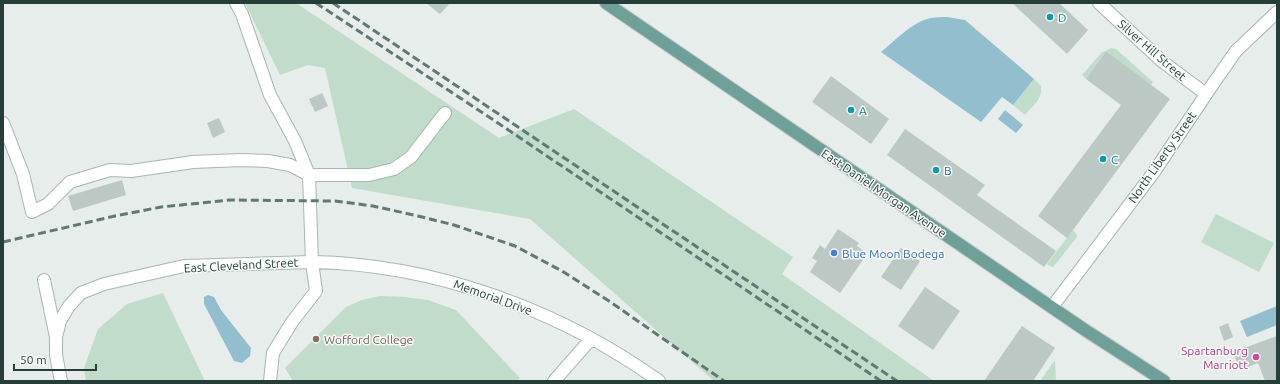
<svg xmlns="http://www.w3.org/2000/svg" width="1280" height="384" font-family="Ubuntu,sans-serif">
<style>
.green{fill:#c1dccb}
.water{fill:#93becd}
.building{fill:#bbc8c4}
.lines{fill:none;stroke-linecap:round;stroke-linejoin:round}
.minor-casing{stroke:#a9b5b2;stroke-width:14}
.major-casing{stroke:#c2c9c8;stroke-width:14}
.minor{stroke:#fff;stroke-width:12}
.major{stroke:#6e9f98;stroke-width:12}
.rail{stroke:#617975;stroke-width:3;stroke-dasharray:8 4;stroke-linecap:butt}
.culture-dot{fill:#0f9aa8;stroke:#f6faf8;stroke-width:1.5}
.shop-dot{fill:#3f7fe0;stroke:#f6faf8;stroke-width:1.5}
.education-dot{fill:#8d6e63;stroke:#f6faf8;stroke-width:1.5}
.hotel-dot{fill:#d1479c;stroke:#f6faf8;stroke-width:1.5}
.labels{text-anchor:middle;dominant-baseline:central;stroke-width:3;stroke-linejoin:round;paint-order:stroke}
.culture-label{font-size:12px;fill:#0d838f;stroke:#f6faf8;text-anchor:start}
.street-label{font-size:12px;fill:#263e3a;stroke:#f6faf8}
.shop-label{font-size:12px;fill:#366cbe;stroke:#f6faf8;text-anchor:start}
.education-label{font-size:12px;fill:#785e54;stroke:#f6faf8;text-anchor:start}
.hotel-label{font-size:12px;fill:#b23c85;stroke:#f6faf8;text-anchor:end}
</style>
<rect width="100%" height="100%" fill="#e6edeb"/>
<path class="green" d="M 245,3 L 296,3 L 499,138 L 574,109 L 793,257 L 782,274 L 934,381 L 714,381 L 530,219 L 352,188 L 325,68 L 308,65 L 280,75 Z
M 1111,48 L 1116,49 L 1153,82 L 1151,85 L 1106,51 L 1086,79 L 1082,75 L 1102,52 L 1106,51 Z
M 1034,79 L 1041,86 C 1043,99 1033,105 1025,115 L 1013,105 Z
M 1216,214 L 1274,243 L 1259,272 L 1201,242 Z
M 1073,230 L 1077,235 L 1077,237 L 1054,266 L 1052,267 L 1047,264 Z
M 163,293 L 205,381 L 86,381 L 84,368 L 98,329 L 127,304 Z
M 380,296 L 405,297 L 428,300 L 456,310 L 520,378 L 517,381 L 293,381 L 285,368 L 346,307 L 362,300 Z
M 1055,360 L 1056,381 L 1040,381 Z"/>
<path class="water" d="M 947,17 L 965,20 L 1034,79 L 1013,105 L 1002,97 L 981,122 L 881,52 C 896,40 912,22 931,18 C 936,17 942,17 947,17 Z
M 1005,110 L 1023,125 L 1016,133 L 998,119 Z
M 208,295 L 214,297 L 221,310 L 251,348 L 250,356 L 242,363 L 234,361 L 204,304 L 204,297 Z
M 1277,306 L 1277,325 L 1247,337 L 1240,321 Z"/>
<path class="building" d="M 426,3 L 450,3 L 440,14 Z
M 1012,3 L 1059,3 L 1088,30 L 1067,54 Z
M 1106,51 L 1170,99 L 1067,238 L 1038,216 L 1121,105 L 1086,79 Z
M 831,76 L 889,119 L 871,144 L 812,102 Z
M 322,93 L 328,106 L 315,112 L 309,99 Z
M 219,118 L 225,132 L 213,138 L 207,123 Z
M 905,129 L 985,185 L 977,195 L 1056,251 L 1044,267 L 887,155 Z
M 122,180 L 126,195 L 73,211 L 68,196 Z
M 838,229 L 859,243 L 857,246 L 867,254 L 840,293 L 810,272 L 817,261 L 812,258 L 820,245 L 825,249 Z
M 901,248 L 920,261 L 901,290 L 881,277 Z
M 925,287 L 960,311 L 933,350 L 898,326 Z
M 1228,323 L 1233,337 L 1224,341 L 1219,327 Z
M 1022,326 L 1055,348 L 1033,381 L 984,381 Z
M 1277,336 L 1277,381 L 1265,381 L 1258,363 L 1240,370 L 1233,352 Z"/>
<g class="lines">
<defs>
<path id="minor" d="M 236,3 L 242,14 L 270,95 L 295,141 L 309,175 L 312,262 L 316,291 L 292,322 L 273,353 L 270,381
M 1099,3 L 1163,62 L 1206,94
M 3,123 L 23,174 L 32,212 L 48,204 L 70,182 L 110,170 L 131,171 L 193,162 L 241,160 L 268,161 L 290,165 L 309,175 L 369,175 L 394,169 L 411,157 L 445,113
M 44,280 L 56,337 L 56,355 L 61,381
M 1052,307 L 1154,172 L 1215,81 L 1236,51 L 1277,12
M 56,337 L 60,321 L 69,306 L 81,293 L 104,284 L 184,266 L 312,262 C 434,264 560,310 659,381
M 554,381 L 591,339"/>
<path id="major" d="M 606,3 L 1085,330 L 1164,381"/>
</defs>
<use href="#minor" class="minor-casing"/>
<use href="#major" class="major-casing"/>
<use href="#minor" class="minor"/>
<use href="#major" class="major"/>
<path class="rail" d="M 316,3 L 492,119 L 881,381
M 333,3 L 897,381
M 3,242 L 115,216 L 161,207 L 230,200 L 335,201 L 373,206 L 418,216 L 454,225 L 515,246 L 562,271 L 609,301 L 724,381"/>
</g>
<g class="culture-dot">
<circle cx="1050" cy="17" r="4"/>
<circle cx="851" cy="110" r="4"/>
<circle cx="1103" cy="159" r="4"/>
<circle cx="936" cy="170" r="4"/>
</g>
<circle class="shop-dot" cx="834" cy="253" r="4"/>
<circle class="education-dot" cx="316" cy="339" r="4"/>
<circle class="hotel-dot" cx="1256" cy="357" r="4"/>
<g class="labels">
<g class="culture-label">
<text x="1058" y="17">D</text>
<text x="859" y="110">A</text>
<text x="1111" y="159">C</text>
<text x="944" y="170">B</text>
</g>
<g class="street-label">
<text transform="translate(1152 50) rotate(41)">Silver Hill Street</text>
<text transform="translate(1162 157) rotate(-55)">North Liberty Street</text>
<text transform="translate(884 193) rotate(34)">East Daniel Morgan Avenue</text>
<text transform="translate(241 265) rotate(-3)">East Cleveland Street</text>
<text transform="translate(493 297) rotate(20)">Memorial Drive</text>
</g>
<g class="shop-label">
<text x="842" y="253">Blue Moon Bodega</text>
</g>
<g class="education-label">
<text x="324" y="339">Wofford College</text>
</g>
<g class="hotel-label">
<text x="1248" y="350">Spartanburg<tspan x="1248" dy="14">Marriott</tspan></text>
</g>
</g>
<rect width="1280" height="384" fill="none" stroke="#263e3a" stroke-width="8"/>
<path d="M14 364v6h82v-6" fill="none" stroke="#263e3a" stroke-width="2"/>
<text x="20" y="364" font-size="12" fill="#263e3a" stroke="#f6faf8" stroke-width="3" paint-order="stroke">50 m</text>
</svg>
